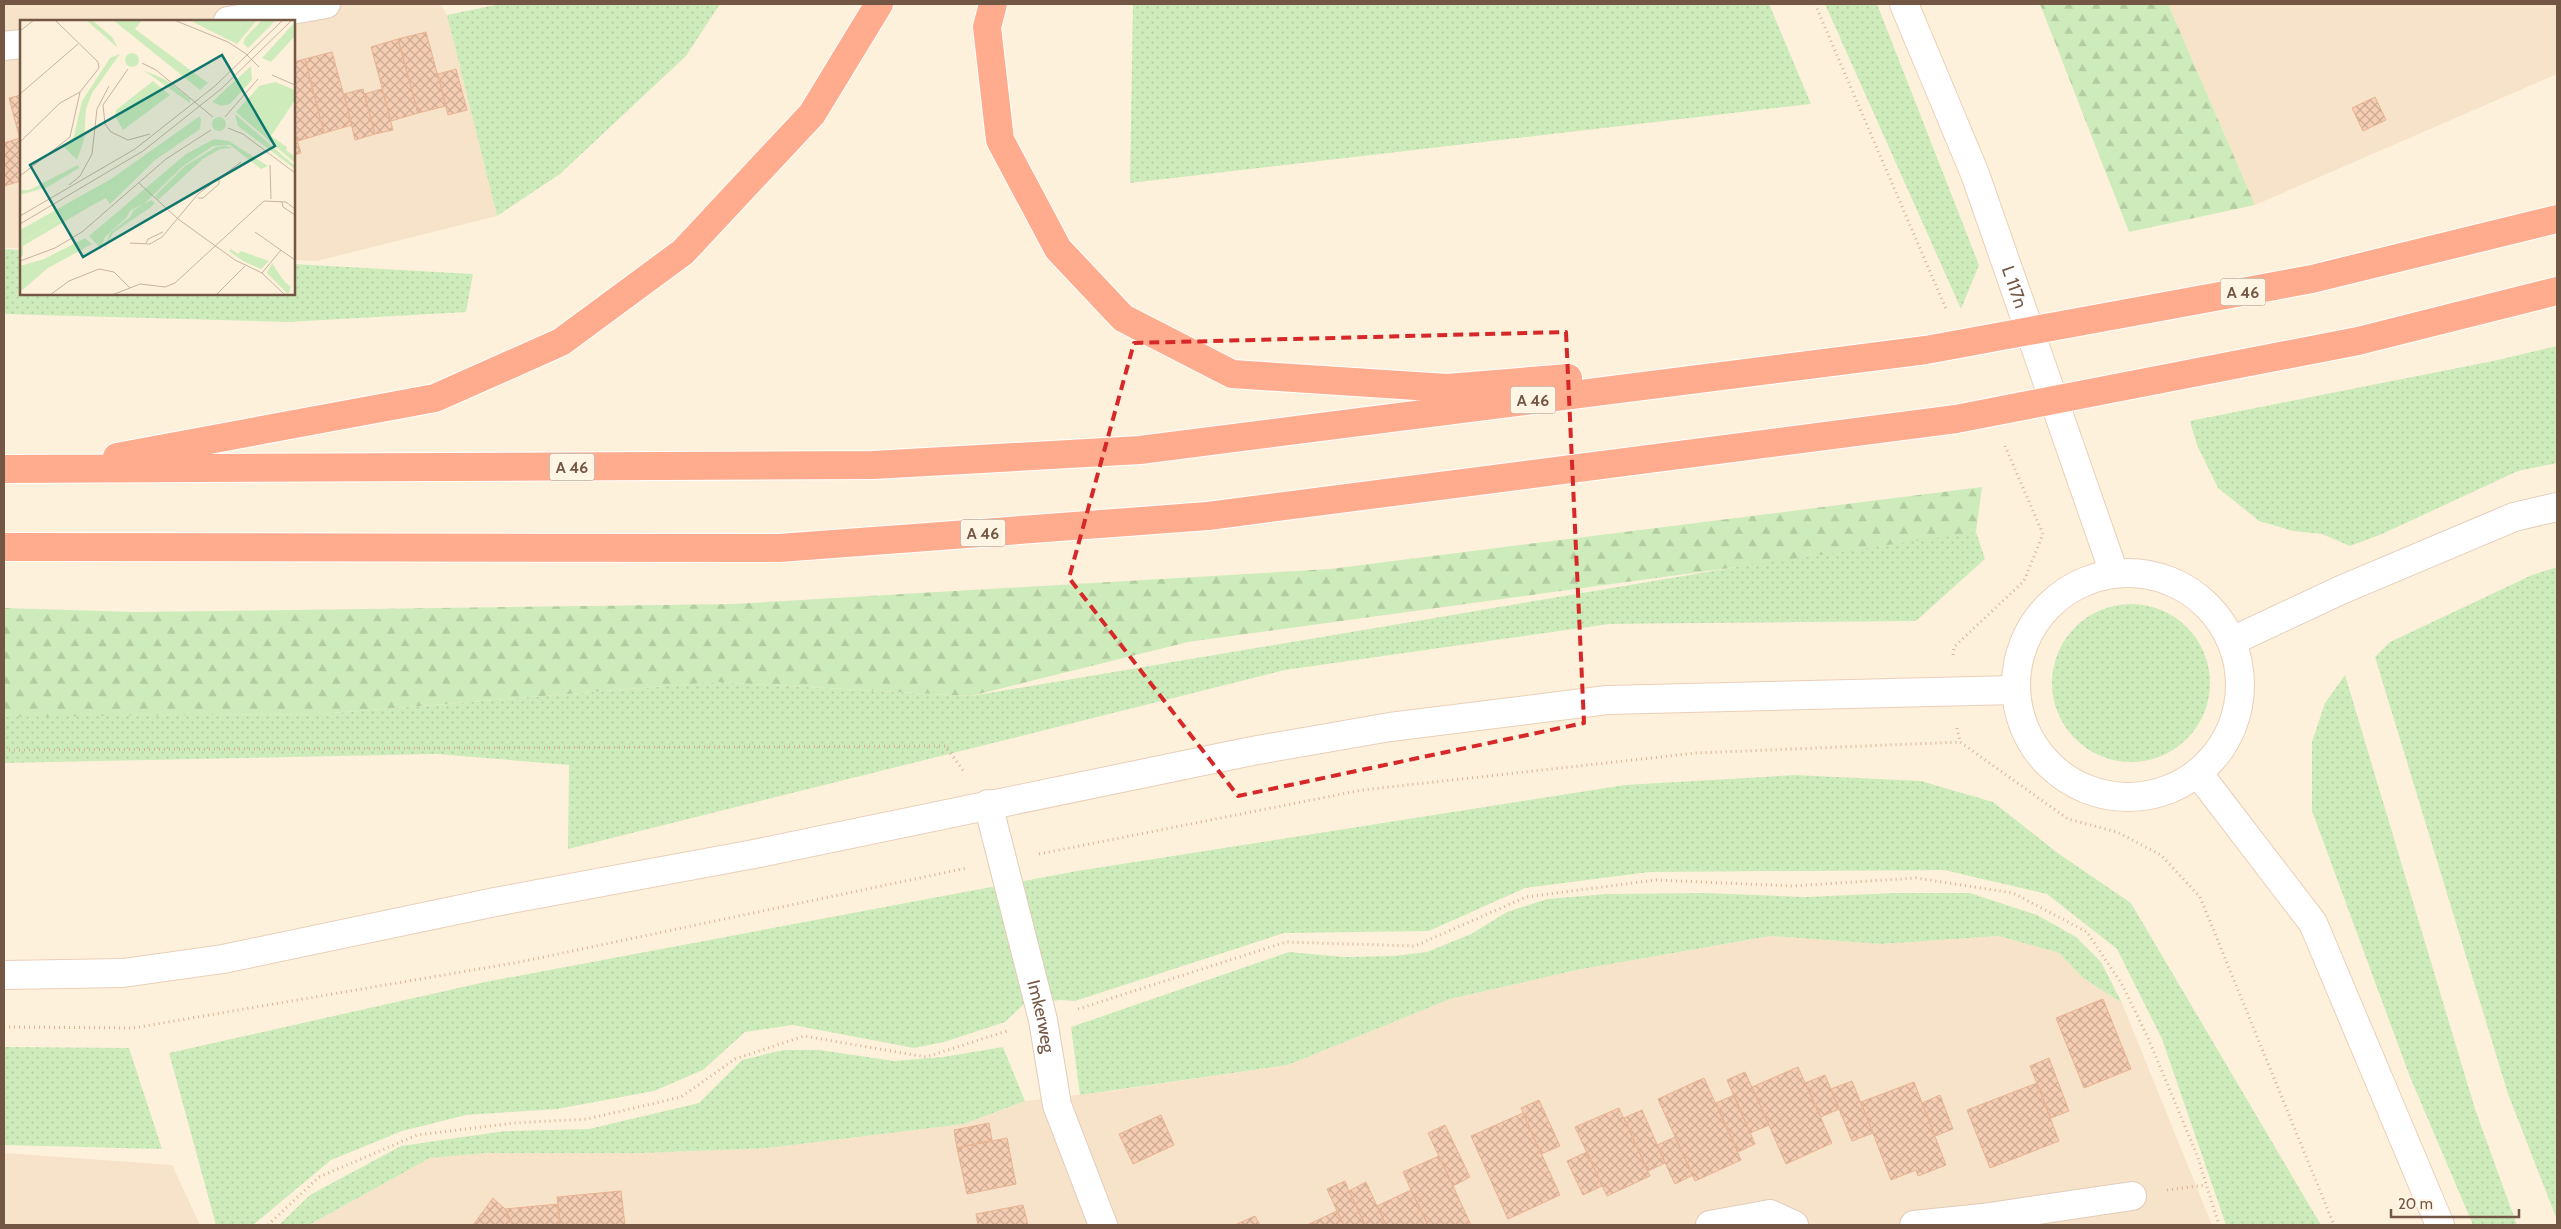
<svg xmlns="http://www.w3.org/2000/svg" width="2561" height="1229" font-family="Cabin,sans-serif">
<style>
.residential{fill:#f6e3ca}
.grass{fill:url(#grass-dots)}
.forest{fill:url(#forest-firs)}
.building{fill:url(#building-cross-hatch);stroke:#e9b391}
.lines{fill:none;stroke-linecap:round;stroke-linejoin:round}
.street-casing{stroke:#e2ccb8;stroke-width:30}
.secondary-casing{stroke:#eacfb8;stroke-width:30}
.highway-casing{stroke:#fff;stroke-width:30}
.path{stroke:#d9b196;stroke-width:3;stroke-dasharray:1 4;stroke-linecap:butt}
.street{stroke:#fff;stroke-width:28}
.secondary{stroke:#fff;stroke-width:28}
.highway{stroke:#feac8d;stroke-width:28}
.highway-bridge-casing{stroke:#fff;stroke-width:30;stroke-linecap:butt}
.highway-bridge{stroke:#feac8d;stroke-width:28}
.marked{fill:none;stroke:#d62828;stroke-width:4;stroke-dasharray:10 6;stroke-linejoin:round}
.labels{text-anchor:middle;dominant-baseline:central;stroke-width:4;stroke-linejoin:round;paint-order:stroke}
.shield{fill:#fff5e4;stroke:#9e8674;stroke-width:1}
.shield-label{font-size:16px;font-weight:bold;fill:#745644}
.street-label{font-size:18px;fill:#745644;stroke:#fff5e4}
.inset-road{fill:none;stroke:#c7b39f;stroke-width:1}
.view{fill:#0f766e;fill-opacity:0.15;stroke:#0f766e;stroke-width:2.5}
.inset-edge{fill:none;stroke:#745644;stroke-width:2.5}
</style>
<defs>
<pattern id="grass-dots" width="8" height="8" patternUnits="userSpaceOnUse" patternTransform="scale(1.25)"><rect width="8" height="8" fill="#ceecbb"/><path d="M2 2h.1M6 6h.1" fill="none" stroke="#b4cca2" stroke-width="1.8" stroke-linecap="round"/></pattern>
<pattern id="forest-firs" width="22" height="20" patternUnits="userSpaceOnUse" patternTransform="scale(1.25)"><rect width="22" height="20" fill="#ceecbb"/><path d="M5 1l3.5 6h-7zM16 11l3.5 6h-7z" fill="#b4cca2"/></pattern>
<pattern id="building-cross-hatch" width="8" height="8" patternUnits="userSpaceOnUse" patternTransform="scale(1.25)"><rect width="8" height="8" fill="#f5cdb2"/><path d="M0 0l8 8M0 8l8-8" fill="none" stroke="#cba992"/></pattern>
</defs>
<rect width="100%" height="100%" fill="#fef1dc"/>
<path class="residential" d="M 4,4 L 445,4 L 441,5 L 447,15 L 497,216 L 317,261 L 294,260 L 294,21 L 21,21 L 21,248 L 4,248 Z
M 2168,4 L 2557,4 L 2557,74 L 2255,205 Z
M 1770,936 L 1881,944 L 1999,936 L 2059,953 L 2083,978 L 2122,1003 L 2212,1225 L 309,1225 L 430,1158 L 486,1153 L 643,1153 L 768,1148 L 964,1124 L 1025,1101 L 1104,1092 L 1288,1065 L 1450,999 L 1577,970 Z
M 4,1153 L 172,1165 L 200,1225 L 4,1225 Z"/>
<path class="grass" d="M 500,4 L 720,4 L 686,56 L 560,174 L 497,216 L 447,15 Z
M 1133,4 L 1769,4 L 1811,104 L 1130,183 Z
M 1825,4 L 1877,4 L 1979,265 L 1961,309 Z
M 4,249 L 21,250 L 21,294 L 294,294 L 294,264 L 473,274 L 466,312 L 288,322 L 4,314 Z
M 2557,346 L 2557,463 L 2518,471 L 2382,534 L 2350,546 L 2322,534 L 2293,531 L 2259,521 L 2218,488 L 2197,445 L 2190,421 L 2498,360 Z
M 1976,532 L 1985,559 L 1916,621 L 1609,624 L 1285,670 L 568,849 L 569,765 L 437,754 L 4,763 L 4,716 L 321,714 L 716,682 L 971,696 L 1737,567 L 1819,542 Z
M 2557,567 L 2557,1220 L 2508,1094 L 2375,657 L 2390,642 L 2532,575 Z
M2052 683a79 79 0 1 1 158 0a79 79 0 1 1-158 0Z
M 2345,675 L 2475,1109 L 2517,1225 L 2473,1225 L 2410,1077 L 2312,811 L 2312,742 L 2325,703 Z
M 1795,775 L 1921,781 L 1993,802 L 2059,854 L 2131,903 L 2321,1225 L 2226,1225 L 2162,1039 L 2117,949 L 2047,894 L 1944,870 L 1649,872 L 1525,888 L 1429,931 L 1284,933 L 1075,1001 L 1060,1000 L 1023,1005 L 1005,1022 L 944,1042 L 914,1048 L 793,1025 L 745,1032 L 703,1070 L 654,1091 L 557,1109 L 466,1115 L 402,1131 L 331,1160 L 253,1225 L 216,1225 L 169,1053 L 485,982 L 1077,871 L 1625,785 Z
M 1706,893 L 1805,897 L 1895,893 L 1970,893 L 2037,915 L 2076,937 L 2101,962 L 2122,1003 L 2083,978 L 2059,953 L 1999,936 L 1881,944 L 1770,936 L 1577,970 L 1450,999 L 1288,1065 L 1080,1095 L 1071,1027 L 1289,952 L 1344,957 L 1394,956 L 1427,952 L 1471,934 L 1507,912 L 1547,899 L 1606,894 Z
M 4,1047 L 129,1048 L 162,1149 L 4,1145 Z
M 1003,1047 L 1025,1101 L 964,1124 L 768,1148 L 643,1153 L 487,1153 L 430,1158 L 309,1225 L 279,1225 L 310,1195 L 401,1146 L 505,1131 L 589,1129 L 699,1103 L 742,1060 L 783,1050 L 820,1050 L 894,1061 L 943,1057 Z"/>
<path class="forest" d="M 2040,4 L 2168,4 L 2255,205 L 2129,232 Z
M 1982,487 L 1976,532 L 1737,567 L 1188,642 L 971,696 L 716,682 L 321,714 L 4,717 L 4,608 L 135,612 L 733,604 L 1330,569 Z"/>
<path class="building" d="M 426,32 L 446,106 L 418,113 L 398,39 Z
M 398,39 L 418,113 L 391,121 L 371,47 Z
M 332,52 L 352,125 L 324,133 L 305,59 Z
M 305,59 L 324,133 L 298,141 L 294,130 L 294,62 Z
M 456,69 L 467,110 L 448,115 L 438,74 Z
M 363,89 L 375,134 L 355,140 L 344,94 Z
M 382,89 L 393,130 L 375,134 L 364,94 Z
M 21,95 L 21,143 L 9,98 Z
M 2375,97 L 2386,120 L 2363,131 L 2352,108 Z
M 294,130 L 301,153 L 294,155 Z
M 20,138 L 21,181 L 4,186 L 4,143 Z
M 2103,999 L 2131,1069 L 2084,1088 L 2056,1018 Z
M 2049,1058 L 2069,1111 L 2051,1118 L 2030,1066 Z
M 1798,1067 L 1832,1143 L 1786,1164 L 1752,1087 Z
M 1745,1072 L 1769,1125 L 1750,1133 L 1727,1080 Z
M 1825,1075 L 1839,1109 L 1821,1117 L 1805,1083 Z
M 1704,1078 L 1741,1160 L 1695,1181 L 1658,1099 Z
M 1852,1081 L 1873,1133 L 1852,1141 L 1831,1089 Z
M 1914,1082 L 1946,1165 L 1918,1176 L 1916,1170 L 1891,1180 L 1861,1102 Z
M 2037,1083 L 2059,1141 L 1990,1168 L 1967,1110 Z
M 1734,1095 L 1755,1144 L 1738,1152 L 1716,1103 Z
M 1940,1095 L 1953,1129 L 1935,1136 L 1922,1103 Z
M 1539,1100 L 1560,1146 L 1541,1154 L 1521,1108 Z
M 1619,1108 L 1650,1176 L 1607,1196 L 1575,1127 Z
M 1642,1110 L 1665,1163 L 1648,1171 L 1624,1118 Z
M 1523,1113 L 1560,1195 L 1508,1219 L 1471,1136 Z
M 1161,1115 L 1174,1145 L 1133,1164 L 1119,1134 Z
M 989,1123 L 992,1140 L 957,1148 L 954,1130 Z
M 1445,1125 L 1470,1177 L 1453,1186 L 1428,1133 Z
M 1675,1137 L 1693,1175 L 1675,1184 L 1657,1145 Z
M 1007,1138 L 1016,1184 L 967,1194 L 957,1148 Z
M 1587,1152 L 1602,1186 L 1583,1195 L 1567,1161 Z
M 1439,1156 L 1453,1186 L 1471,1225 L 1428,1225 L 1411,1190 L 1403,1172 Z
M 1345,1181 L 1349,1191 L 1365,1225 L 1344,1225 L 1337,1211 L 1327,1189 Z
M 1366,1182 L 1377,1206 L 1386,1225 L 1365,1225 L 1349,1191 Z
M 1411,1190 L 1428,1225 L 1386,1225 L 1377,1206 Z
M 621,1191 L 625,1225 L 560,1225 L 557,1197 Z
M 493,1198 L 505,1209 L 513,1225 L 473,1225 Z
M 558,1204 L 560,1225 L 513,1225 L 505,1209 Z
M 1023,1205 L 1028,1225 L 978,1225 L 976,1214 Z
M 1337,1211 L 1344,1225 L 1307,1225 Z
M 1255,1216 L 1260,1225 L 1237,1225 L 1237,1224 Z"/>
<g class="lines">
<defs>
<g id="street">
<path d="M 228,21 L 326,4"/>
<path d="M 4,46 L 21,44"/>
<path d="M 2232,641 L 2341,590 L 2514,517 L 2557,507"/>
<path id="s1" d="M 988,804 L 1043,1020 L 1057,1105 L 1103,1225"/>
<path d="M 1710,1225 L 1770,1214 L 1794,1225"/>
<path d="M 1914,1225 L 1983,1218 L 2132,1196"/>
</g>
<g id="secondary">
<path id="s2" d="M 1904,4 L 1975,174 L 2114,573"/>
<circle cx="2128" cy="685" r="112"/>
<path d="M 2198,773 L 2313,923 L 2440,1225"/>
<path d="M 4,975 L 123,973 L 223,959 L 495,902 L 754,854 L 1252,751 L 1390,727 L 1607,700 L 2015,690"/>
</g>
<path id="highway" d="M 993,4 L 987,27 L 1000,140 L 1058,249 L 1123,318 L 1232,374 L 1447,388 L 1568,378
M 117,457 L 435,398 L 561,342 L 683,252 L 812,114 L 879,4
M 4,469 L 873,465 L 1140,450 L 1926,350
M 4,547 L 779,548 L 1208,516 L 1956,419"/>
</defs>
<use href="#street" class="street-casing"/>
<use href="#secondary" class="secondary-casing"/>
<use href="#highway" class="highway-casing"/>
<path class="path" d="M 1815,4 L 1946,309
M 1953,655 L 1954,647 L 2024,581 L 2043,534 L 2005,446
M 1957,728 L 1960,742
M 4,750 L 945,746 L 965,773
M 1039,854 L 1362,790 L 1696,753 L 1960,742 L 2068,819 L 2117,832 L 2161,855 L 2200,897 L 2334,1225
M 1078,1009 L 1286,942 L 1415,946 L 1526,897 L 1656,880 L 1792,886 L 1916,878 L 2013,893 L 2087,932 L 2123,986 L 2148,1038 L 2197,1155 L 2219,1225
M 4,1027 L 133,1028 L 520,962 L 967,868
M 2167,1190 L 2206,1185
M 268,1225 L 319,1177 L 417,1135 L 514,1123 L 587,1119 L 681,1097 L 735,1059 L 804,1036 L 926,1057 L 1007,1031"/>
<use href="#street" class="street"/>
<use href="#secondary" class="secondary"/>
<use href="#highway" class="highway"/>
<defs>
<path id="highway-bridge" d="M 1926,350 L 2312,279 L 2557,219
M 1956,419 L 2358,341 L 2557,291"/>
</defs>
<use href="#highway-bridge" class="highway-bridge-casing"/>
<use href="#highway-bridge" class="highway-bridge"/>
</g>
<path class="marked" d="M 1566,332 L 1584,723 L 1238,796 L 1069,578 L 1134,343 Z"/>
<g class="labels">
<g class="shield">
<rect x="2220.5" y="278.5" width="45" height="27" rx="4"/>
<rect x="1510.5" y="386.5" width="45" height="27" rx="4"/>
<rect x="549.5" y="453.5" width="45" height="27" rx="4"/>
<rect x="960.5" y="519.5" width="45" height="27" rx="4"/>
</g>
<g class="shield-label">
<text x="2243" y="292">A 46</text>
<text x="1533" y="400">A 46</text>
<text x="572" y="467">A 46</text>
<text x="983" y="533">A 46</text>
</g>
<g class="street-label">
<text stroke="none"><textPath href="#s2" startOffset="304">L 117n</textPath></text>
<text stroke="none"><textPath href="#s1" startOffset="219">Imkerweg</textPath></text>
</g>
</g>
<g transform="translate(20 20)">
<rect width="275" height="275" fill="#fef1dc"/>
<path d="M 66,0 L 72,0 L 92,17 L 98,28 ZM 175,0 L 237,0 L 217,24 L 173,2 ZM105 40a7 7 0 1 1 14 0a7 7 0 1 1-14 0ZM 100,34 L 72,73 L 66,89 L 64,120 L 57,140 L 44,127 L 54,116 L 62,81 L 90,38 ZM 231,46 L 232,60 L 210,84 L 202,86 L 192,82 ZM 123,50 L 146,60 L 170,79 L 170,83 ZM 133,61 L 150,75 L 103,110 L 95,96 L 96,90 ZM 255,62 L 275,70 L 275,80 L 251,116 L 267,127 L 266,130 L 275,137 L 275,143 L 216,92 L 239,66 ZM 215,94 L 275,146 L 275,149 L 218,106 ZM192 104a7 7 0 1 1 14 0a7 7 0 1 1-14 0ZM 181,100 L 180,109 L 135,140 L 90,184 L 86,178 L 76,183 L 3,226 L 3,236 L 0,237 L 0,223 L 113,155 ZM 194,119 L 209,121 L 248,146 L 241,149 L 210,125 L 193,126 L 163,146 L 124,184 L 111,190 L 106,198 L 85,217 L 81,229 L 69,216 L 166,134 ZM 206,126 L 212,128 L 200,129 L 183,139 L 138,180 L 135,176 L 165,146 L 196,127 ZM 58,145 L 59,148 L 28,167 L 0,175 L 0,170 L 9,170 ZM 131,180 L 135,183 L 131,187 L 93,213 L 83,232 L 90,213 L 110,197 L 114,190 ZM 65,218 L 72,224 L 28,248 L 0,272 L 0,246 L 24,239 ZM 211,229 L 218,234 L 221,231 L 249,241 L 241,249 L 223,241 L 209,231 ZM 252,243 L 264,261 L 271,267 L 268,274 L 247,253 Z" fill="#ceecbb"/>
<path d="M 93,0 L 122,0 L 115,9 L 188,63 L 180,70 ZM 242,0 L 256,0 L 228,28 L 223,23 L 225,18 ZM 275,2 L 275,16 L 251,42 L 242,38 ZM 180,96 L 181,100 L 113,155 L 0,223 L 0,210 L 91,159 Z" fill="#ceecbb"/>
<path class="inset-road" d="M 154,0 L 208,22 L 225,33 L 239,47M 0,11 L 14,0M 122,43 L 136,50 L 193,97M 108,49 L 83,85 L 85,104 L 91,112 L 108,120 L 130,114M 252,55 L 275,65M 0,74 L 58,24M 205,97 L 238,59M 208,108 L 223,114 L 275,153M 0,122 L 40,83 L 60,72 L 79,48 L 78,42 L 35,0M 250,145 L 251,179M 0,156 L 50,117 L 60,72M 119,163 L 158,199 L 215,240 L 242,253 L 265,275M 49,165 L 60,156 L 72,134 L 77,89 L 89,66M 178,178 L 183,178 L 199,164 L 199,159M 262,182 L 263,187 L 275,195M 0,196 L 115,129 L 195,66 L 263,0M 0,204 L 123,131 L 201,69 L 272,0M 235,212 L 275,240M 110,223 L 130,224 L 142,217 L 178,174 L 221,142M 126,223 L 128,219 L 143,212M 0,241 L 35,228 L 62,212 L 146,139 L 191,110M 242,253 L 261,230M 30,275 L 49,261 L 79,249 L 94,252 L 110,268M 92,275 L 120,264 L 145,267 L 155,263 L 244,181 L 266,182 L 275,189M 196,275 L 225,246"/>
<path class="view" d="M 202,35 L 255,126 L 63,237 L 10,145 Z"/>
<rect width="275" height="275" class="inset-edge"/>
</g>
<rect width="2561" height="1229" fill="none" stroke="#745644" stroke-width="10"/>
<path d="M2391 1209v8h128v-8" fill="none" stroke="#745644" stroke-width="2.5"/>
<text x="2398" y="1209" font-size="15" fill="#745644" stroke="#fff5e4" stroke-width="4" paint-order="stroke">20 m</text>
</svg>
